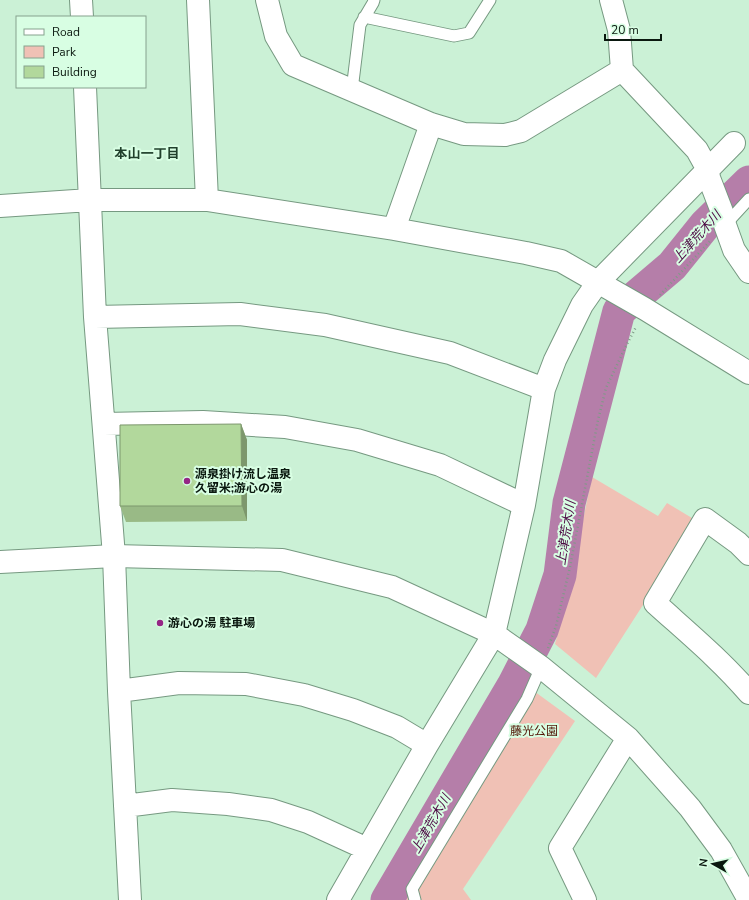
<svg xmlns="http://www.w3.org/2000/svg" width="749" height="900" font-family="'Nunito Sans','Noto Sans JP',sans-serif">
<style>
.green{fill:#f0c1b5}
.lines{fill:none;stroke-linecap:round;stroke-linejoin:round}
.river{stroke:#b57ea9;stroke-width:33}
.lane-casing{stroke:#769981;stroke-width:13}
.street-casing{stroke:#769981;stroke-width:24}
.secondary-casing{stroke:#769981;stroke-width:24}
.path{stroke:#7e9a86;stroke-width:2.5;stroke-dasharray:1 3;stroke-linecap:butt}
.lane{stroke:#fff;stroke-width:11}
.street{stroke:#fff;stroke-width:22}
.secondary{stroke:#fff;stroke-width:22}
.wall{fill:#99ba86}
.shaded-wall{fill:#7d976d}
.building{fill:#b2d89c;stroke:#7d976d}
.poi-dot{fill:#952585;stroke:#d8fee3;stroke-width:1.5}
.labels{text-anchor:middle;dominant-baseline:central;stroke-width:4;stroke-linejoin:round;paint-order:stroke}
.poi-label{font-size:12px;font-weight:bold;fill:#0a180f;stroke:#d8fee3;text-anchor:start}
.park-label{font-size:12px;fill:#511304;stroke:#d8fee3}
.neighbourhood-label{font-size:13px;font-weight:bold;fill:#20402c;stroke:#d8fee3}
.water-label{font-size:13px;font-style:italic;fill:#4d0944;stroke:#d8fee3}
</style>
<rect width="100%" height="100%" fill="#cbf1d6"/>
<path class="green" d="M 592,477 L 658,516 L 667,503 L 697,521 L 596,678 L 555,644 L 564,611 Z
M 527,686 L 575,721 L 463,889 L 471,900 L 399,900 Z"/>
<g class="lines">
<path class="river" d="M 387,900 L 514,684 L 542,630 L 560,575 L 569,503 L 619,311 L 672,266 L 705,225 L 749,182"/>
<defs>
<path id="lane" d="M 364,17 L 454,36 L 469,33 L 490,0
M 352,90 L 360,25 L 373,3 L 374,0
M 725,225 L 749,199
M 415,900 L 412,889 L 527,699 L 541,667"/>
<path id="street" d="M 81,0 L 82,17
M 198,0 L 207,200
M 267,0 L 276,36 L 293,65 L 431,124 L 464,134 L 505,135 L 521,131 L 622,70
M 611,0 L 619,30 L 622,70 L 697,150 L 708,170 L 709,178 L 724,217 L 725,225 L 734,250 L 749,272
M 85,87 L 95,317 L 114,556 L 119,691 L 130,900
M 0,206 L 90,200 L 207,200 L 394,229 L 526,253 L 561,261 L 645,309 L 749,373
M 394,229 L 431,124
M 95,317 L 240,314 L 325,325 L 450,353 L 544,389
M 104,424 L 203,422 L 285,427 L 357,440 L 440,465 L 524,505
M 749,554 L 738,543 L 705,519 L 655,603 C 687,632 721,660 749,693
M 494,634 L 541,667 L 628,738 L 690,808 L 721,850 L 749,900
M 119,691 L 179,683 L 246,684 L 304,695 L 353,710 L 397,727 L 427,745
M 125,806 L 172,800 L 228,804 L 271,810 L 308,822 L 367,849
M 338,900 L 427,745 L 494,634 L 524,505 L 544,389 L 555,360 L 582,305 L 598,282 L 734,143
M 585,900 L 560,848 L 628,738"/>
<path id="secondary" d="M 0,562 L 114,556 L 282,560 L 392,587 L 494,634"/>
</defs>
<use href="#lane" class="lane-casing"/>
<use href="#street" class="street-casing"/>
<use href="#secondary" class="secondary-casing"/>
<path class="path" d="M 660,295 L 710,241
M 548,648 L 556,626 L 570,567 L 598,420 L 606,388 L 625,348 L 636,327"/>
<use href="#lane" class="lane"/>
<use href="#street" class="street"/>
<use href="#secondary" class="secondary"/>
</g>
<path class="wall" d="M 241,424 L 247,440 L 247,521 L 126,522 L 120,506 Z"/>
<path class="shaded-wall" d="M 241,424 L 247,440 L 247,521 L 242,506 Z"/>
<path class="building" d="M 241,424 L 242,506 L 120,506 L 120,425 Z"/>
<g class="poi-dot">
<circle cx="187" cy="481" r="4"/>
<circle cx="160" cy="623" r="4"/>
</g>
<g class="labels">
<g class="poi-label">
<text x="195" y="474">源泉掛け流し温泉<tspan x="195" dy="14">久留米;游心の湯</tspan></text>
<text x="168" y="623">游心の湯 駐車場</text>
</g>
<g class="park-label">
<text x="534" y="731">藤光公園</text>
</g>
<g class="neighbourhood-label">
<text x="147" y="154">本山一丁目</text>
</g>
<g class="water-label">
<text transform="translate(697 237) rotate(-48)">上津荒木川</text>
<text transform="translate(566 533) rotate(-81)">上津荒木川</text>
<text transform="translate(431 824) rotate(-60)">上津荒木川</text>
</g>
</g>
<rect x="16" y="16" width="130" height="72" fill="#d8fee3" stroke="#86a28e"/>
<rect x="24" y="29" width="20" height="6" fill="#ffffff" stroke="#86a28e"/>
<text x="52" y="36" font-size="12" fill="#0a180f">Road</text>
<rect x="24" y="46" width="20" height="12" fill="#f0c1b5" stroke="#86a28e"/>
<text x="52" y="56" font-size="12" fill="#0a180f">Park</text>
<rect x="24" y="66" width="20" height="12" fill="#b2d89c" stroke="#86a28e"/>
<text x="52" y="76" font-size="12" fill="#0a180f">Building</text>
<g transform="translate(713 864) rotate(278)" stroke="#d8fee3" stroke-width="3" paint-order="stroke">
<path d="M0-3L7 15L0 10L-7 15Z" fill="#0a180f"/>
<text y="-6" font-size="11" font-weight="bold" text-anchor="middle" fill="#0a180f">N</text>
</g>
<path d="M605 34v6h56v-6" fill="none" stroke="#0a180f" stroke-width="2"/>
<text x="611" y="34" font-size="12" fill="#0a180f" stroke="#d8fee3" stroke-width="3" paint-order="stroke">20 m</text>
</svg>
